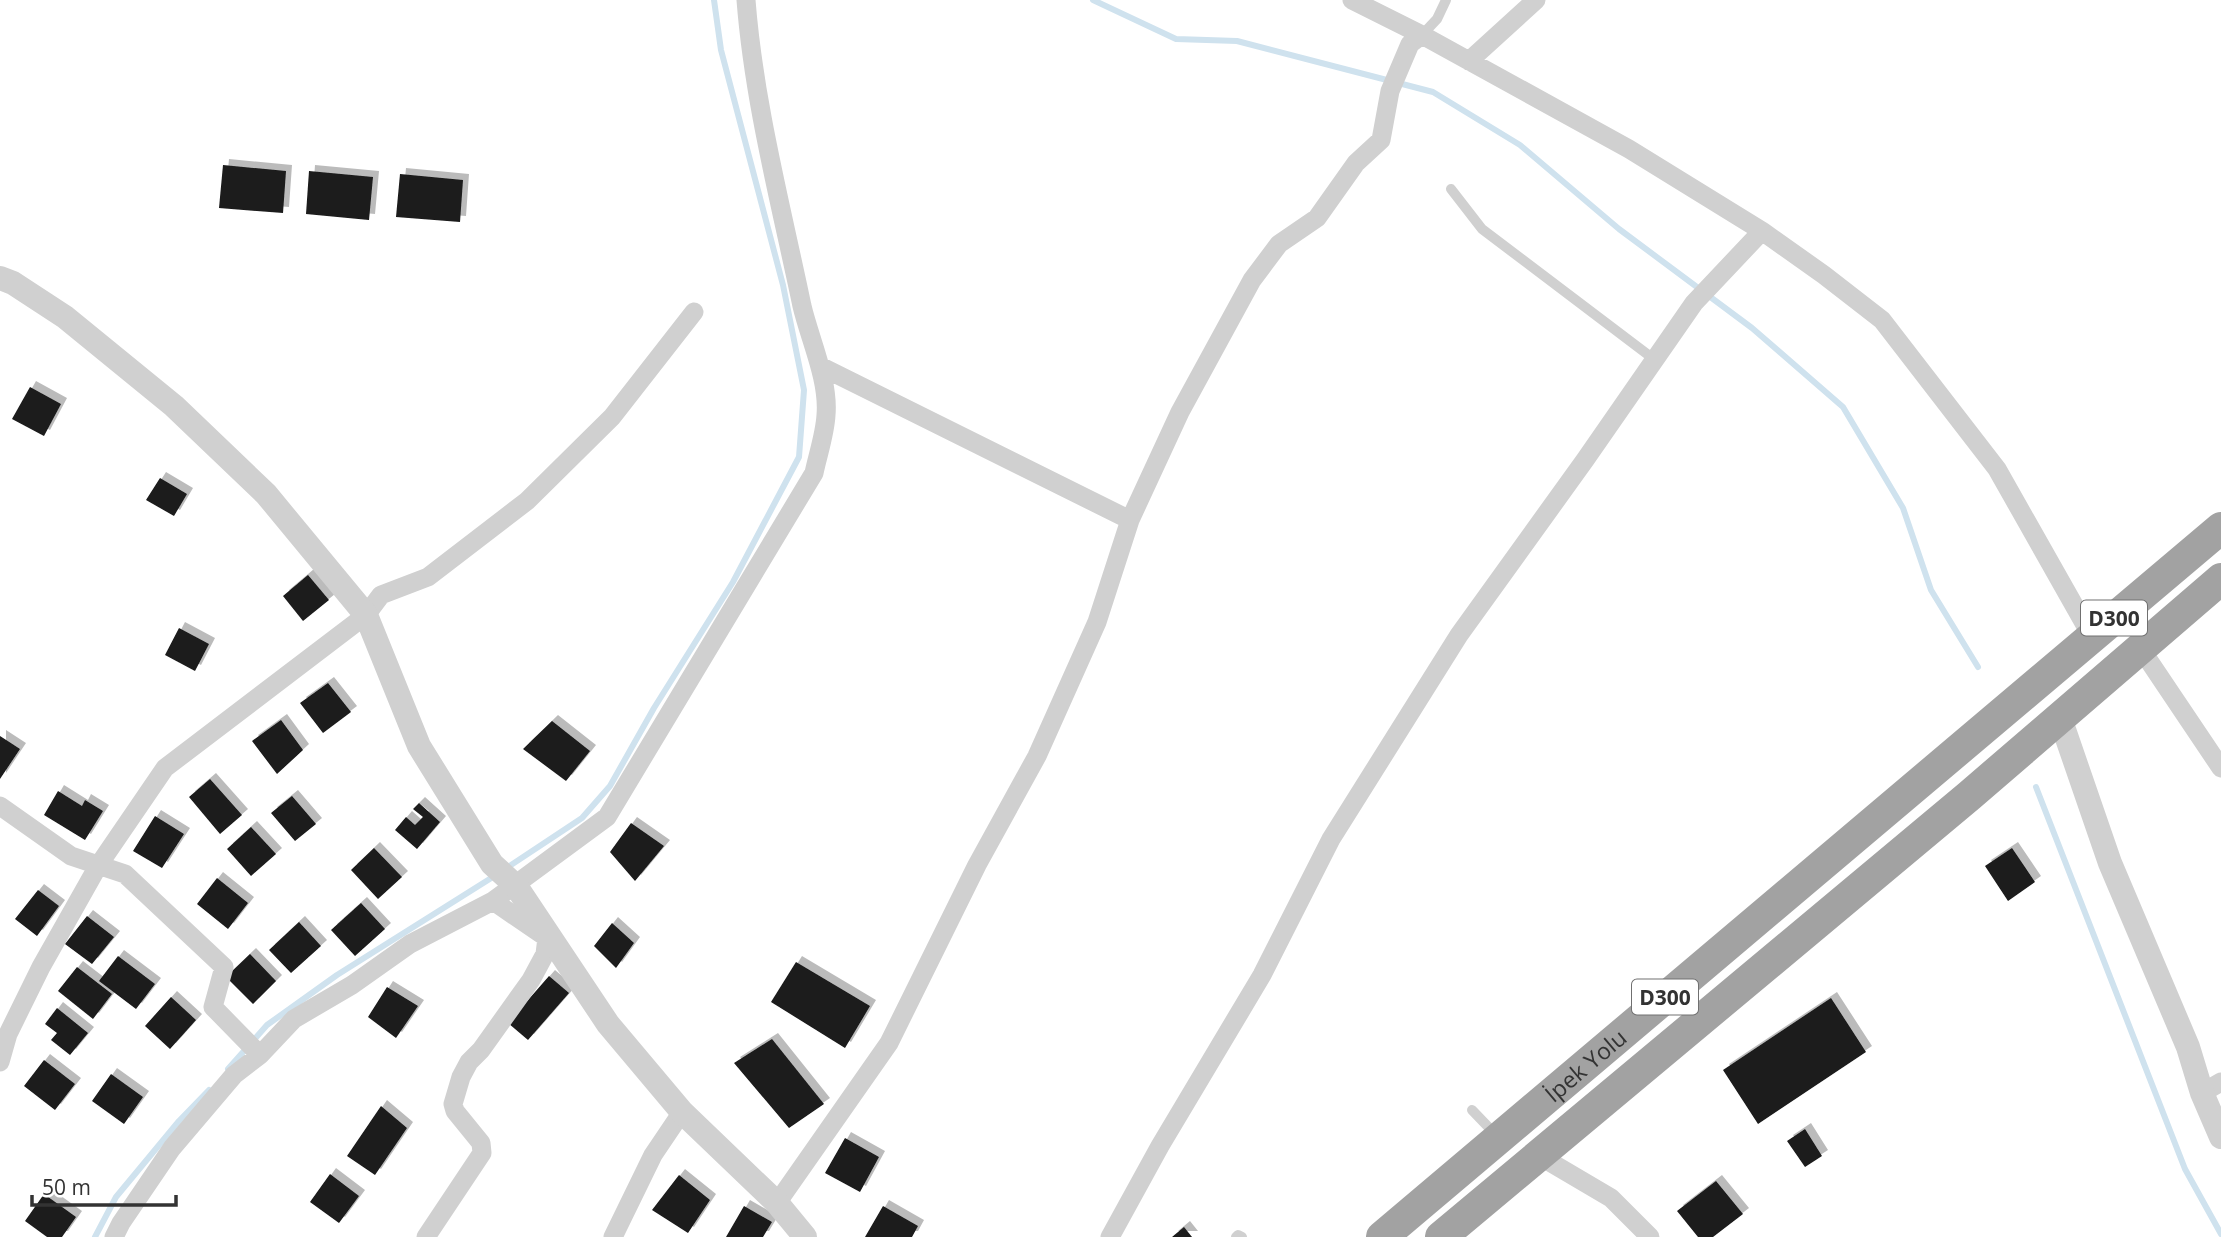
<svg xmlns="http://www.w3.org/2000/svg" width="2221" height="1237" font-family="'Open Sans',sans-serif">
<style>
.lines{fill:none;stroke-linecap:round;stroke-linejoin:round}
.stream{stroke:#cfe2ee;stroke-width:6}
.building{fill:#1a1a1a;filter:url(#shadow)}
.service{stroke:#d0d0d0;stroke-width:10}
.minor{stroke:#d0d0d0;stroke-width:19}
.tertiary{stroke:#d0d0d0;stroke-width:24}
.trunk{stroke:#a2a2a2;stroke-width:32}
.labels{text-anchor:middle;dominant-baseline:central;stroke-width:7;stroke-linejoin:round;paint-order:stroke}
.shield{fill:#fff;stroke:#707070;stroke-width:2}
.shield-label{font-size:21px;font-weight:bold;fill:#333}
.street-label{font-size:23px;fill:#333;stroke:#fff}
</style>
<defs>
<filter id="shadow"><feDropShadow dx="6" dy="-6" stdDeviation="0" flood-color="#0004"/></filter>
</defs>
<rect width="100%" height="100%" fill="#fff"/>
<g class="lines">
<path class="stream" d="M 1093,0 L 1176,39 L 1237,41 L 1433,92 L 1520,145 L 1619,229 L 1752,328 L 1843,407 L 1903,508 L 1931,590 L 1978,667
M 2036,787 L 2185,1169 L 2221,1234
M 505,869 L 582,818 L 610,786 L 654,708 L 733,582 L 799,457 L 804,390 L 783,285 L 721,50 L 714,0
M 228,1069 L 267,1025 L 337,975 L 496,875
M 95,1237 L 116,1197 L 179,1121 L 209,1090"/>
</g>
<path class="building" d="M 223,165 L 286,171 L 283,213 L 219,208 Z
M 309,171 L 373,177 L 369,220 L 306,214 Z
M 400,174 L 463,180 L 460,222 L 396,217 Z
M 30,387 L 61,404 L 44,436 L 12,419 Z
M 160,478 L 187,494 L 174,516 L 146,500 Z
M 308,575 L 329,600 L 303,621 L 283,596 Z
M 179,628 L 209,644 L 195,671 L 165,655 Z
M 328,683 L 351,712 L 323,733 L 300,703 Z
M 281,720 L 303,750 L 277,774 L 252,741 Z
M 552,721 L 590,751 L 566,781 L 523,749 Z
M 0,736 L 20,749 L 0,779 Z
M 210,779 L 242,815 L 220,834 L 189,797 Z
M 58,791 L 82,806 L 85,800 L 103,811 L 85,840 L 44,815 Z
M 292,796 L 316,824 L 295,841 L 271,813 Z
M 419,803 L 440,822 L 417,849 L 395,830 L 406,817 L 415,825 L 423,817 L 413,809 Z
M 155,816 L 184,834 L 162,868 L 133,851 Z
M 631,823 L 664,846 L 635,881 L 610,852 Z
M 251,827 L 276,854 L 251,876 L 227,849 Z
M 374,848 L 402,877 L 378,899 L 351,870 Z
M 2012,848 L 2035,882 L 2008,901 L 1985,866 Z
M 217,878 L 248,903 L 228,929 L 197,904 Z
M 38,890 L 59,906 L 37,936 L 15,919 Z
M 361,903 L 385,929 L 355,956 L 331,930 Z
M 87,916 L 114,937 L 92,964 L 65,944 Z
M 299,922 L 321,946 L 291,973 L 269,950 Z
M 612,923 L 634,943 L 616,968 L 594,946 Z
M 250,954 L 276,981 L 253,1004 L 226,977 Z
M 118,956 L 155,984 L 136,1009 L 99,981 Z
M 796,962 L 870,1006 L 845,1048 L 771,1002 Z
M 77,967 L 112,994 L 93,1019 L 58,991 Z
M 549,976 L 569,993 L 528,1040 L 508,1023 Z
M 387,987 L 418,1006 L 396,1038 L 368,1017 Z
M 171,997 L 196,1020 L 170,1049 L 145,1026 Z
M 1831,998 L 1866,1052 L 1758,1124 L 1723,1070 Z
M 57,1008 L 88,1033 L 70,1055 L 51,1040 L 57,1033 L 45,1024 Z
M 772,1039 L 824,1104 L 789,1128 L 734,1063 Z
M 44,1060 L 75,1084 L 55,1110 L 24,1086 Z
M 111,1074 L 143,1097 L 124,1124 L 92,1101 Z
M 381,1106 L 407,1128 L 375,1175 L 347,1156 Z
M 1805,1129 L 1822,1156 L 1805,1167 L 1787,1141 Z
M 845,1138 L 879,1157 L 860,1192 L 825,1173 Z
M 330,1174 L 359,1196 L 339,1223 L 310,1202 Z
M 679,1175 L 710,1200 L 688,1233 L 652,1210 Z
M 1716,1181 L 1743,1214 L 1713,1237 L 1698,1237 L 1677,1211 Z
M 44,1194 L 76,1217 L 62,1237 L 47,1237 L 25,1221 Z
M 744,1206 L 772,1222 L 763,1237 L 726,1237 Z
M 883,1206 L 918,1226 L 912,1237 L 865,1237 Z
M 1184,1227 L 1192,1237 L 1172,1237 Z"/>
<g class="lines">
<path class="service" d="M 1422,35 L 1437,19 L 1446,0
M 1451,189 L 1482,229 L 1655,360
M 1472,1110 L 1496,1135
M 1236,1237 L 1238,1235 L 1242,1237"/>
<path class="minor" d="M 1352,0 L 1422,35 L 1629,149 L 1762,231 L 1824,275 L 1882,320 L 1997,469 L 2092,637
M 1469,61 L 1536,0
M 1130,520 L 1180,412 L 1252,280 L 1279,244 L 1317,218 L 1356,163 L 1381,140 L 1390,91 L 1410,44 L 1422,35
M 2141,649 L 2221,768
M 0,806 L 71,856 L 125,874 L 224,967 L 213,1007 L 260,1055
M 0,1062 L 8,1034 L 41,967 L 98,866 L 165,768 L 366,615 L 381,595 L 428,577 L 527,501 L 612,417 L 694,312
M 2202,1093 L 2221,1082
M 1538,1155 L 1611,1198 L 1650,1237
M 777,1203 L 889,1043 L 977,865 L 1037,756 L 1097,622 L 1130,520 L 820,366
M 114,1237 L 121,1223 L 172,1148 L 234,1075 L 260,1055 L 294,1019 L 352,985 L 410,944 L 493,901 L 607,817 L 814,473 C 818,454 825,434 826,415 C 829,380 810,340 802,306 C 781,205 754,103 746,0
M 426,1237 L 482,1153 L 481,1143 L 455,1111 L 453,1104 L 461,1077 L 469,1062 L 481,1050 L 531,980 L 545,954 L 547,938 L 493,901
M 613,1237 L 653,1155 L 682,1112
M 1110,1237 L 1160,1146 L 1262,975 L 1331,839 L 1459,635 L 1585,460 L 1694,303 L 1762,231"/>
<path class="tertiary" d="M 0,278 L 13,283 L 65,317 L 174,406 L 266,494 L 366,615 L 419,746 L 492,864 L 516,886 L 608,1024 L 682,1112 L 777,1203 L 805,1237
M 2060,718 L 2110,863 L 2188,1047 L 2202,1093 L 2221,1137"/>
<g class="trunk">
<path id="s1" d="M 1382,1237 L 2221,528"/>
<path d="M 1441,1237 L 1969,796 L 2221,579"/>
</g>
</g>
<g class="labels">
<g class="shield">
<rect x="2081" y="600.5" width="66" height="35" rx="5"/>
<rect x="1632" y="979.5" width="66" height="35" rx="5"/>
</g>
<g class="shield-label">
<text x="2114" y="618">D300</text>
<text x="1665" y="997">D300</text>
</g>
<g class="street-label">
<text stroke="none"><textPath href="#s1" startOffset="266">İpek Yolu</textPath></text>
</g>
</g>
<path d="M32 1195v10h144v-10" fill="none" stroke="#333333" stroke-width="3.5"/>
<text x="42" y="1195" font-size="21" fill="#333333" stroke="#ffffff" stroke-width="5" paint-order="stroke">50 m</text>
</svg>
